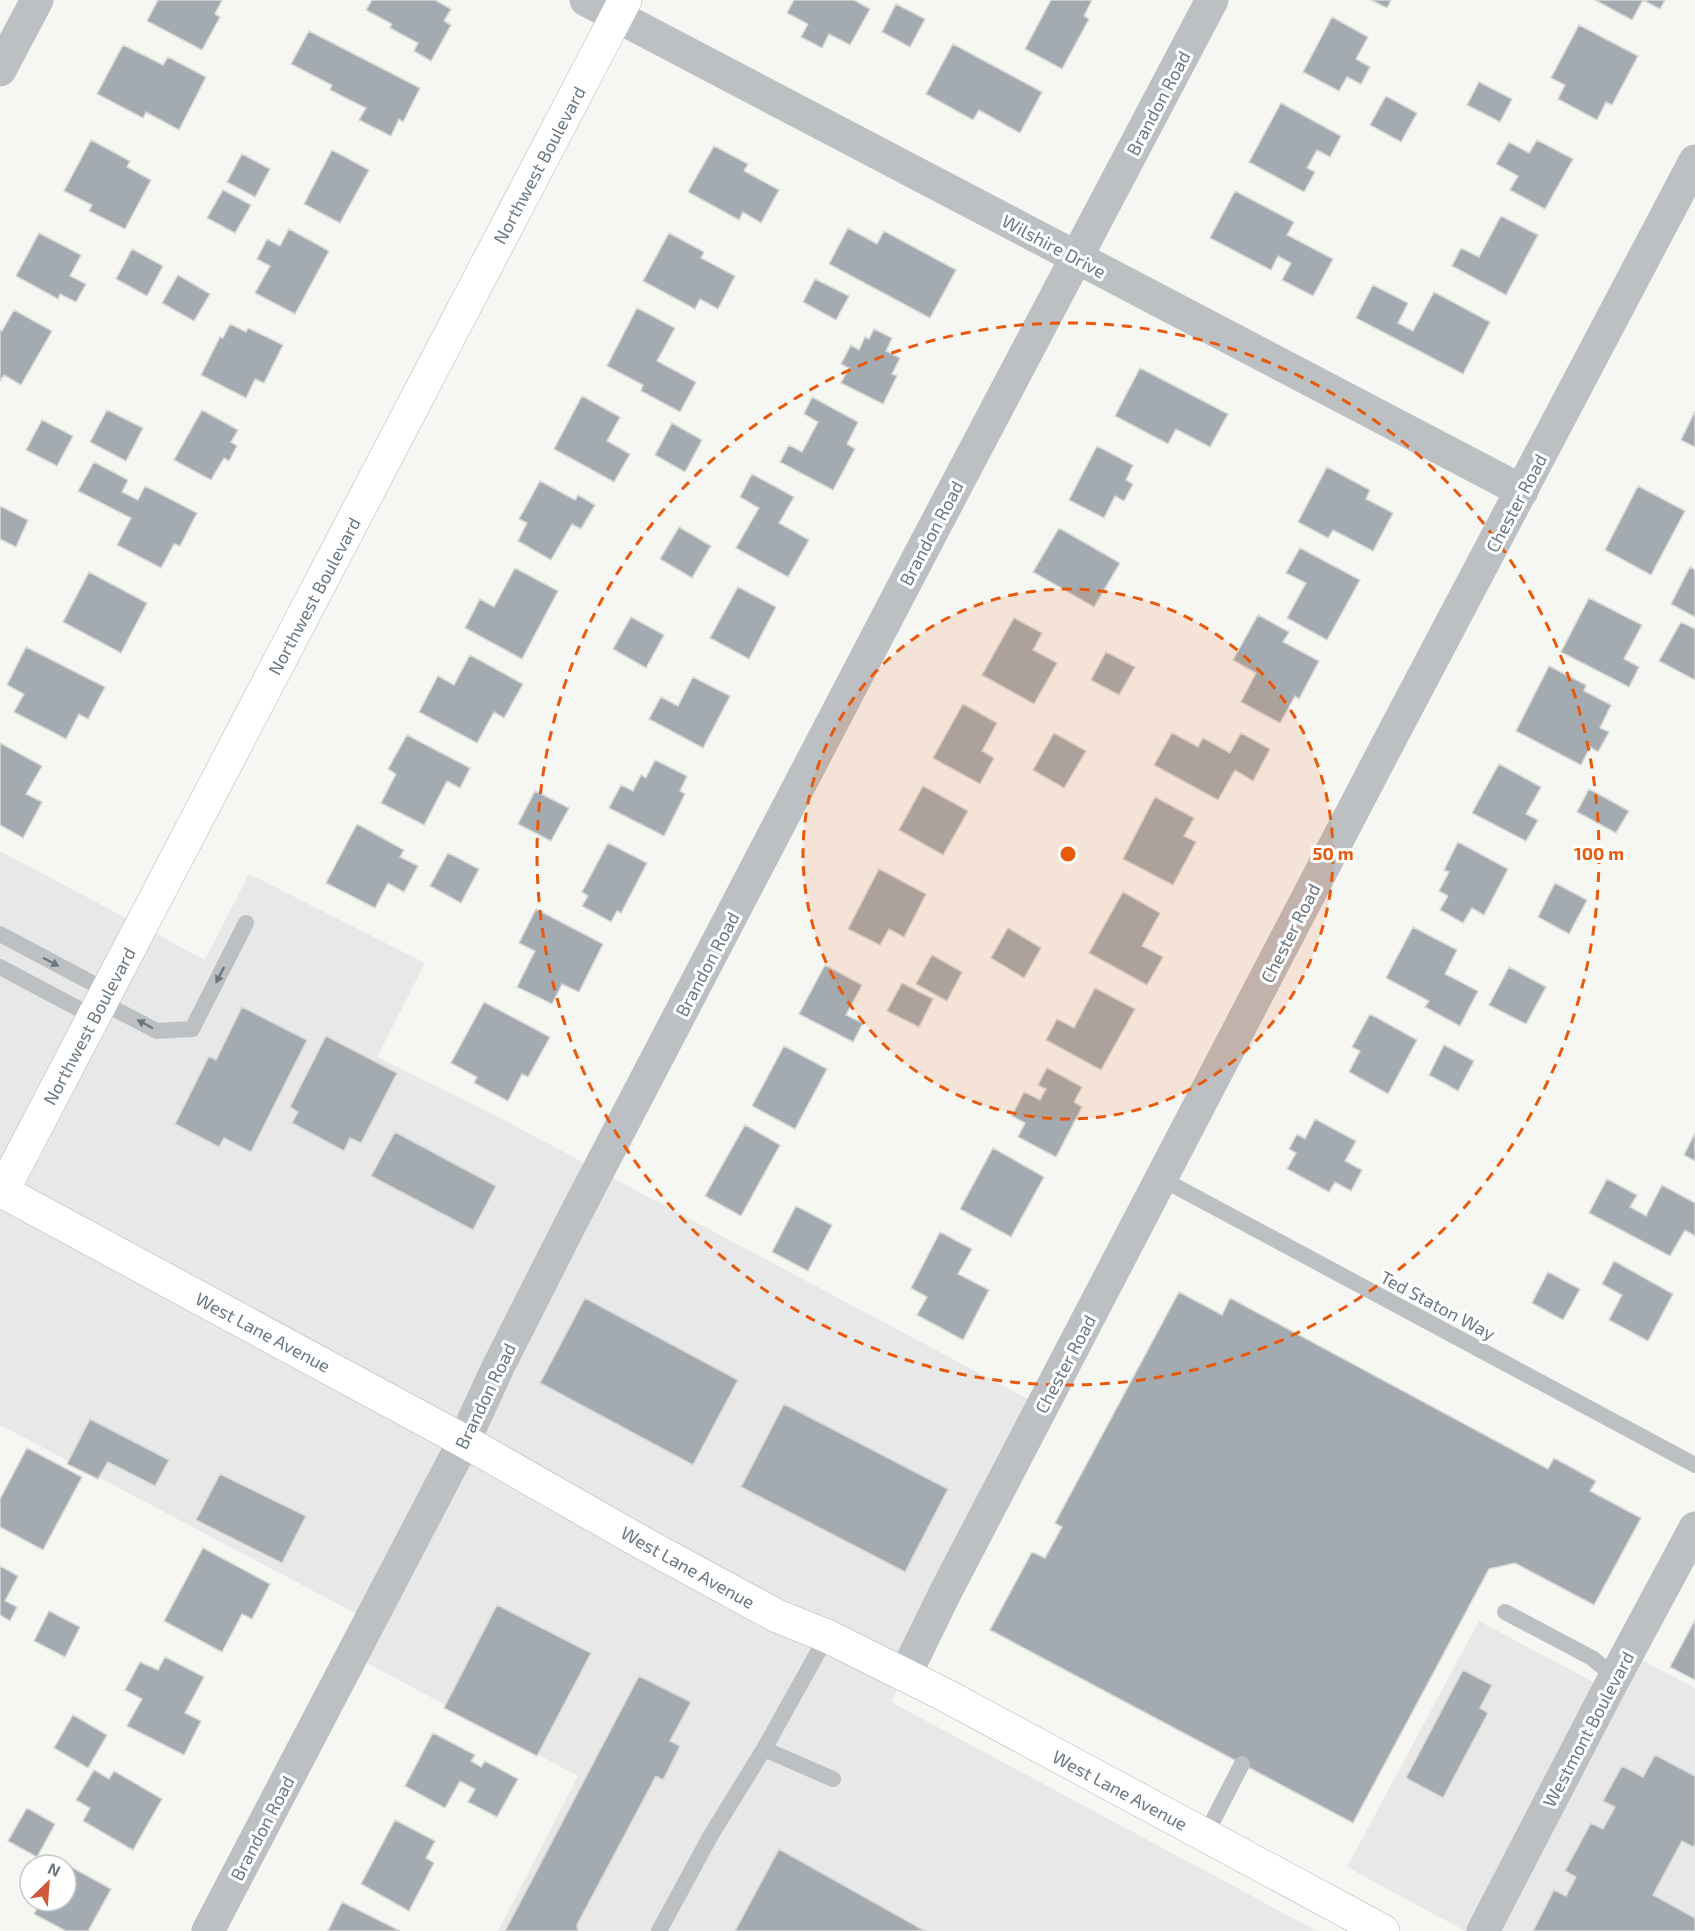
<svg xmlns="http://www.w3.org/2000/svg" width="1695" height="1931" font-family="'Exo 2',sans-serif">
<style>
.built{fill:#e7e8e7}
.building{fill:#a4abb0;stroke:#d8d8d6;stroke-width:1.5}
.lines{fill:none;stroke-linecap:round;stroke-linejoin:round}
.primary-casing{stroke:#b0b4b7;stroke-width:34}
.service{stroke:#bcc0c3;stroke-width:16}
.minor{stroke:#bcc0c3;stroke-width:33}
.primary{stroke:#fff;stroke-width:33}
.oneway{fill:#697781}
.ring{fill:none;stroke:#e8590c;stroke-width:3;stroke-dasharray:10 8}
.labels{text-anchor:middle;dominant-baseline:central;stroke-width:6;stroke-linejoin:round;paint-order:stroke}
.street-label{font-size:18px;fill:#697781;stroke:#fff}
.centre{fill:#e8590c;stroke:#fff;stroke-width:3}
.ring-label{font-size:18px;text-anchor:middle;font-weight:bold;fill:#e8590c;stroke:#fff;stroke-width:6;stroke-linejoin:round;paint-order:stroke}
</style>
<rect width="100%" height="100%" fill="#f6f6f3"/>
<path class="built" d="M 0,851 L 205,960 L 249,874 L 425,963 L 377,1057 L 504,1120 L 1043,1407 L 891,1702 L 1317,1931 L 498,1931 L 578,1776 L 352,1655 L 370,1621 L 0,1425 Z
M 1479,1621 L 1608,1690 L 1628,1653 L 1695,1688 L 1695,1931 L 1465,1931 L 1347,1867 Z"/>
<path class="building" d="M 158,0 L 222,0 L 215,14 L 220,17 L 202,50 L 147,21 Z
M 372,0 L 435,0 L 451,9 L 444,21 L 451,25 L 431,61 L 414,51 L 418,43 L 390,28 L 392,24 L 366,10 Z
M 794,0 L 854,0 L 870,9 L 850,45 L 829,34 L 822,48 L 801,37 L 808,24 L 787,13 Z
M 1051,0 L 1092,0 L 1084,16 L 1089,19 L 1062,69 L 1025,49 Z
M 1371,0 L 1391,0 L 1387,8 Z
M 1595,0 L 1665,0 L 1660,9 L 1643,0 L 1632,20 Z
M 896,4 L 925,19 L 910,47 L 882,32 Z
M 1332,17 L 1368,37 L 1356,59 L 1370,67 L 1361,84 L 1347,77 L 1339,91 L 1303,72 Z
M 1579,25 L 1638,56 L 1612,105 L 1606,102 L 1597,120 L 1558,99 L 1565,85 L 1551,78 Z
M 309,31 L 420,88 L 403,122 L 399,119 L 391,136 L 359,120 L 366,108 L 330,90 L 332,85 L 291,64 Z
M 953,44 L 1042,92 L 1020,133 L 979,110 L 973,120 L 926,94 Z
M 123,45 L 163,65 L 168,57 L 206,77 L 179,130 L 146,112 L 143,118 L 97,94 Z
M 1479,82 L 1512,99 L 1500,122 L 1467,105 Z
M 1386,96 L 1417,113 L 1401,142 L 1370,125 Z
M 1281,103 L 1341,136 L 1330,157 L 1317,150 L 1307,168 L 1315,172 L 1304,192 L 1249,162 Z
M 91,140 L 130,161 L 127,167 L 151,180 L 125,229 L 89,211 L 92,205 L 64,191 Z
M 1537,140 L 1573,159 L 1545,209 L 1510,190 L 1518,176 L 1496,164 L 1509,142 L 1529,153 Z
M 714,146 L 748,164 L 744,171 L 779,190 L 761,223 L 743,212 L 739,220 L 688,192 Z
M 332,150 L 369,170 L 340,223 L 304,204 Z
M 242,154 L 270,169 L 255,197 L 227,182 Z
M 223,190 L 251,205 L 235,233 L 207,218 Z
M 1235,191 L 1294,222 L 1287,235 L 1333,259 L 1313,296 L 1282,280 L 1291,263 L 1278,256 L 1271,270 L 1210,238 Z
M 1501,216 L 1538,235 L 1506,295 L 1452,266 L 1461,248 L 1479,257 Z
M 848,228 L 877,244 L 884,231 L 956,270 L 930,318 L 829,264 Z
M 289,229 L 329,251 L 295,314 L 255,293 L 270,266 L 257,259 L 267,239 L 280,246 Z
M 39,233 L 81,255 L 70,276 L 86,284 L 76,302 L 60,294 L 58,299 L 16,276 Z
M 669,233 L 704,252 L 701,258 L 735,276 L 718,309 L 700,299 L 695,309 L 643,281 Z
M 132,249 L 163,266 L 147,296 L 116,279 Z
M 178,275 L 210,294 L 194,321 L 162,303 Z
M 815,279 L 849,296 L 836,320 L 803,302 Z
M 1373,285 L 1408,303 L 1398,323 L 1413,331 L 1434,292 L 1490,322 L 1463,374 L 1356,318 Z
M 637,308 L 675,328 L 657,361 L 696,382 L 680,412 L 641,391 L 643,385 L 607,366 Z
M 14,310 L 52,331 L 21,385 L 4,375 L 0,381 L 0,330 L 2,331 Z
M 230,324 L 246,332 L 248,328 L 283,345 L 264,383 L 255,379 L 246,398 L 201,375 L 220,337 L 223,338 Z
M 874,329 L 892,338 L 886,351 L 900,358 L 892,374 L 897,376 L 883,404 L 841,383 L 849,368 L 841,364 L 851,345 L 859,350 L 865,337 L 869,339 Z
M 1140,368 L 1228,414 L 1210,447 L 1176,429 L 1168,444 L 1115,416 Z
M 582,396 L 620,417 L 607,441 L 630,454 L 614,482 L 554,449 Z
M 812,397 L 858,422 L 847,444 L 855,449 L 833,490 L 780,462 L 789,445 L 802,452 L 818,422 L 804,414 Z
M 107,410 L 143,428 L 126,461 L 90,442 Z
M 202,410 L 238,430 L 231,442 L 237,446 L 229,461 L 224,458 L 211,480 L 174,460 Z
M 1695,411 L 1695,447 L 1681,440 Z
M 42,420 L 73,436 L 57,466 L 26,450 Z
M 672,423 L 702,440 L 685,472 L 655,455 Z
M 1097,446 L 1133,465 L 1126,480 L 1133,484 L 1124,501 L 1115,496 L 1104,518 L 1069,500 Z
M 94,462 L 128,480 L 122,492 L 138,500 L 145,486 L 197,513 L 180,546 L 174,544 L 161,568 L 117,545 L 131,518 L 78,491 Z
M 1327,467 L 1370,490 L 1366,499 L 1393,513 L 1373,551 L 1333,530 L 1328,538 L 1298,522 Z
M 752,474 L 794,497 L 779,523 L 809,540 L 788,577 L 736,548 L 759,508 L 740,497 Z
M 540,481 L 575,500 L 578,495 L 595,505 L 581,529 L 572,524 L 551,560 L 518,541 L 527,523 L 519,519 Z
M 1638,486 L 1685,511 L 1651,575 L 1605,550 Z
M 0,506 L 28,520 L 16,547 L 0,539 Z
M 679,527 L 711,546 L 692,578 L 660,559 Z
M 1059,528 L 1120,563 L 1094,607 L 1033,572 Z
M 1300,548 L 1360,580 L 1327,640 L 1287,618 L 1306,583 L 1286,573 Z
M 1690,567 L 1695,570 L 1695,617 L 1671,604 Z
M 515,568 L 558,591 L 522,659 L 465,628 L 480,599 L 494,607 Z
M 89,572 L 147,603 L 121,653 L 63,622 Z
M 738,587 L 776,607 L 749,659 L 710,638 Z
M 1589,598 L 1642,625 L 1624,659 L 1639,667 L 1629,687 L 1561,652 Z
M 1258,615 L 1289,632 L 1283,642 L 1319,661 L 1299,699 L 1295,696 L 1280,723 L 1241,702 L 1256,673 L 1233,660 Z
M 631,617 L 664,635 L 646,668 L 613,649 Z
M 1014,618 L 1042,633 L 1033,650 L 1057,663 L 1034,704 L 982,675 Z
M 1681,622 L 1695,629 L 1695,680 L 1659,661 Z
M 26,647 L 105,687 L 88,719 L 79,714 L 66,739 L 14,712 L 24,694 L 7,685 Z
M 1106,652 L 1135,667 L 1119,695 L 1091,680 Z
M 470,655 L 523,684 L 504,718 L 494,712 L 477,743 L 419,712 L 438,676 L 454,685 Z
M 1549,666 L 1586,685 L 1584,691 L 1611,705 L 1600,728 L 1609,732 L 1598,752 L 1590,747 L 1581,765 L 1516,731 Z
M 693,677 L 730,696 L 703,748 L 649,719 L 661,697 L 678,706 Z
M 963,704 L 997,723 L 982,751 L 994,758 L 980,784 L 933,758 Z
M 1054,733 L 1086,751 L 1064,788 L 1033,770 Z
M 1172,733 L 1198,747 L 1203,738 L 1230,753 L 1241,733 L 1270,749 L 1253,781 L 1235,770 L 1218,800 L 1154,765 Z
M 407,735 L 470,768 L 460,788 L 447,781 L 424,825 L 381,803 L 396,774 L 388,769 Z
M 0,743 L 42,766 L 26,794 L 42,802 L 23,838 L 0,825 Z
M 655,760 L 687,776 L 680,791 L 685,794 L 664,836 L 609,808 L 621,785 L 633,791 L 641,775 L 646,778 Z
M 1499,764 L 1541,787 L 1526,814 L 1538,820 L 1526,841 L 1472,813 Z
M 923,786 L 968,811 L 943,855 L 899,830 Z
M 1589,789 L 1629,811 L 1616,833 L 1577,812 Z
M 535,791 L 569,808 L 551,841 L 518,824 Z
M 1155,797 L 1194,818 L 1184,836 L 1196,842 L 1173,885 L 1123,859 Z
M 357,824 L 404,850 L 400,857 L 418,866 L 404,892 L 388,883 L 375,908 L 326,883 Z
M 1458,842 L 1508,869 L 1484,915 L 1472,908 L 1463,923 L 1440,910 L 1448,896 L 1439,891 L 1449,872 L 1444,870 Z
M 608,843 L 647,863 L 621,913 L 617,911 L 611,922 L 582,906 L 588,896 L 582,892 Z
M 448,853 L 479,869 L 461,903 L 430,886 Z
M 879,869 L 926,894 L 904,937 L 889,929 L 880,945 L 848,929 Z
M 1555,883 L 1587,900 L 1569,934 L 1538,917 Z
M 1123,892 L 1160,913 L 1142,946 L 1163,957 L 1147,985 L 1089,953 Z
M 536,909 L 603,944 L 579,992 L 562,984 L 552,1004 L 517,987 L 535,951 L 519,943 Z
M 1413,927 L 1457,950 L 1445,974 L 1478,991 L 1460,1026 L 1425,1007 L 1429,1001 L 1386,978 Z
M 1008,928 L 1041,948 L 1024,978 L 991,958 Z
M 932,955 L 962,972 L 947,1001 L 916,984 Z
M 825,965 L 862,985 L 846,1015 L 863,1023 L 853,1042 L 799,1014 Z
M 1509,967 L 1546,987 L 1526,1024 L 1489,1005 Z
M 902,983 L 933,999 L 919,1027 L 887,1011 Z
M 1095,988 L 1135,1009 L 1101,1070 L 1046,1040 L 1057,1019 L 1074,1028 Z
M 484,1002 L 550,1037 L 528,1077 L 522,1074 L 508,1101 L 474,1083 L 477,1077 L 451,1063 Z
M 242,1007 L 307,1040 L 251,1152 L 224,1138 L 219,1147 L 175,1124 L 209,1056 L 216,1060 Z
M 1370,1014 L 1417,1040 L 1388,1094 L 1349,1072 L 1360,1051 L 1352,1047 Z
M 326,1036 L 397,1073 L 361,1143 L 350,1138 L 344,1151 L 292,1123 L 298,1112 L 290,1107 Z
M 1444,1045 L 1474,1061 L 1458,1091 L 1429,1075 Z
M 784,1046 L 827,1069 L 795,1129 L 752,1106 Z
M 1047,1068 L 1082,1087 L 1074,1102 L 1082,1107 L 1056,1157 L 1018,1137 L 1025,1123 L 1012,1116 L 1024,1092 L 1040,1100 L 1046,1089 L 1038,1085 Z
M 1315,1119 L 1356,1141 L 1345,1161 L 1362,1170 L 1351,1191 L 1335,1182 L 1329,1192 L 1287,1169 L 1296,1153 L 1289,1149 L 1297,1134 L 1305,1139 Z
M 745,1125 L 780,1145 L 741,1216 L 705,1196 Z
M 395,1132 L 496,1186 L 473,1230 L 371,1176 Z
M 1695,1133 L 1695,1161 L 1684,1155 Z
M 993,1148 L 1044,1177 L 1011,1237 L 960,1209 Z
M 1607,1179 L 1637,1195 L 1630,1207 L 1646,1216 L 1662,1185 L 1695,1203 L 1695,1236 L 1685,1230 L 1670,1256 L 1589,1213 Z
M 796,1206 L 832,1225 L 808,1271 L 772,1252 Z
M 940,1232 L 972,1249 L 958,1274 L 989,1290 L 963,1340 L 917,1315 L 927,1297 L 911,1288 Z
M 1614,1261 L 1673,1294 L 1648,1341 L 1609,1320 L 1622,1295 L 1602,1284 Z
M 1548,1272 L 1580,1289 L 1563,1320 L 1532,1303 Z
M 1179,1292 L 1222,1315 L 1230,1298 L 1548,1469 L 1554,1458 L 1596,1481 L 1590,1491 L 1641,1518 L 1594,1605 L 1515,1563 L 1489,1569 L 1353,1823 L 990,1630 L 1032,1552 L 1045,1558 L 1062,1527 L 1055,1523 Z
M 585,1298 L 738,1380 L 693,1465 L 540,1383 Z
M 784,1404 L 948,1489 L 905,1572 L 741,1487 Z
M 90,1419 L 169,1460 L 155,1486 L 108,1462 L 98,1479 L 67,1464 Z
M 27,1448 L 82,1477 L 43,1550 L 0,1527 L 0,1499 Z
M 220,1474 L 306,1516 L 282,1563 L 196,1520 Z
M 203,1548 L 270,1584 L 252,1619 L 242,1614 L 222,1652 L 164,1621 Z
M 0,1566 L 18,1576 L 5,1601 L 17,1607 L 10,1621 L 0,1615 Z
M 497,1605 L 591,1653 L 537,1756 L 444,1708 Z
M 49,1611 L 80,1627 L 65,1657 L 34,1641 Z
M 1695,1620 L 1695,1680 L 1670,1667 Z
M 165,1657 L 204,1677 L 185,1713 L 201,1721 L 184,1755 L 127,1726 L 142,1699 L 125,1690 L 140,1662 L 158,1670 Z
M 1463,1670 L 1492,1685 L 1480,1708 L 1488,1713 L 1443,1798 L 1406,1778 Z
M 639,1676 L 691,1702 L 670,1741 L 680,1746 L 663,1780 L 656,1776 L 577,1925 L 578,1931 L 505,1931 Z
M 73,1715 L 107,1735 L 88,1768 L 54,1748 Z
M 433,1733 L 475,1755 L 471,1761 L 481,1767 L 485,1761 L 518,1779 L 497,1817 L 468,1802 L 475,1789 L 460,1781 L 445,1808 L 405,1786 Z
M 1655,1755 L 1695,1776 L 1695,1843 L 1693,1847 L 1682,1841 L 1653,1895 L 1695,1918 L 1695,1931 L 1533,1931 L 1554,1890 L 1566,1896 L 1576,1877 L 1565,1871 L 1591,1823 L 1603,1829 L 1615,1807 L 1603,1801 L 1622,1766 L 1643,1777 Z
M 94,1770 L 109,1779 L 114,1771 L 162,1799 L 133,1850 L 83,1821 L 90,1808 L 76,1800 Z
M 27,1808 L 55,1824 L 37,1857 L 8,1841 Z
M 395,1820 L 435,1841 L 426,1858 L 434,1863 L 409,1911 L 361,1884 Z
M 779,1849 L 925,1931 L 735,1931 Z
M 62,1862 L 111,1889 L 88,1931 L 66,1931 L 34,1914 L 41,1901 L 66,1901 L 66,1865 L 60,1865 Z
M 342,1902 L 400,1931 L 328,1931 Z"/>
<g class="lines">
<defs>
<path id="primary" d="M 0,1190 L 464,1441 L 639,1541 L 777,1616 L 827,1636 L 945,1695 L 1383,1931
M 2,1192 L 625,0"/>
</defs>
<use href="#primary" class="primary-casing"/>
<path class="service" d="M 0,934 L 107,991
M 0,967 L 94,1017
M 101,1002 L 157,1031 L 192,1029 L 246,923
M 1162,1179 L 1695,1465
M 1505,1612 L 1592,1658 L 1615,1677
M 764,1749 L 833,1779
M 1205,1836 L 1242,1764
M 659,1931 L 711,1835 L 764,1749 L 827,1636"/>
<path class="minor" d="M 586,0 L 1522,491
M 0,70 L 37,0
M 905,1675 L 945,1593 L 1385,749 L 1695,161
M 208,1931 L 464,1441 L 498,1367 L 573,1219 L 927,541 L 1212,0
M 1483,1931 L 1608,1690 L 1695,1528"/>
<use href="#primary" class="primary"/>
</g>
<defs><path id="oneway-solid" d="M-6-.8H1V-3.2L6.5 0L1 3.2V.8H-6Z" transform="scale(1.5)"/></defs>
<g class="oneway">
<use href="#oneway-solid" transform="translate(51 962) rotate(28)"/>
<use href="#oneway-solid" transform="translate(220 975) rotate(117)"/>
<use href="#oneway-solid" transform="translate(145 1024) rotate(-152)"/>
</g>
<circle cx="1068" cy="854" r="265" fill="#e8590c" fill-opacity=".12"/>
<g class="ring">
<circle cx="1068" cy="854" r="265"/>
<circle cx="1068" cy="854" r="531"/>
</g>
<g class="labels">
<g class="street-label">
<text transform="translate(1158 103) rotate(-62)">Brandon Road</text>
<text transform="translate(539 165) rotate(-62)">Northwest Boulevard</text>
<text transform="translate(1054 246) rotate(28)">Wilshire Drive</text>
<text transform="translate(1516 503) rotate(-62)">Chester Road</text>
<text transform="translate(931 533) rotate(-62)">Brandon Road</text>
<text transform="translate(314 596) rotate(-62)">Northwest Boulevard</text>
<text transform="translate(1290 933) rotate(-63)">Chester Road</text>
<text transform="translate(707 964) rotate(-62)">Brandon Road</text>
<text transform="translate(89 1026) rotate(-62)">Northwest Boulevard</text>
<text transform="translate(1438 1305) rotate(28)">Ted Staton Way</text>
<text transform="translate(263 1332) rotate(28)">West Lane Avenue</text>
<text transform="translate(1065 1364) rotate(-62)">Chester Road</text>
<text transform="translate(485 1396) rotate(-64)">Brandon Road</text>
<text transform="translate(688 1567) rotate(29)">West Lane Avenue</text>
<text transform="translate(1588 1729) rotate(-62)">Westmont Boulevard</text>
<text transform="translate(1120 1790) rotate(28)">West Lane Avenue</text>
<text transform="translate(262 1828) rotate(-62)">Brandon Road</text>
</g>
</g>
<circle cx="1068" cy="854" r="9" class="centre"/>
<g class="ring-label">
<text x="1333" y="860">50 m</text>
<text x="1599" y="860">100 m</text>
</g>
<g transform="translate(48 1883) rotate(25)"><circle r="28" fill="#ffffff" stroke="#c3c9cd" stroke-width="1.5"/>
<path d="M0-4.5L10 22L0 15L-10 22Z" fill="#cf573a"/>
<text y="-9" font-size="16" font-weight="bold" text-anchor="middle" fill="#697781">N</text>
</g>
</svg>
